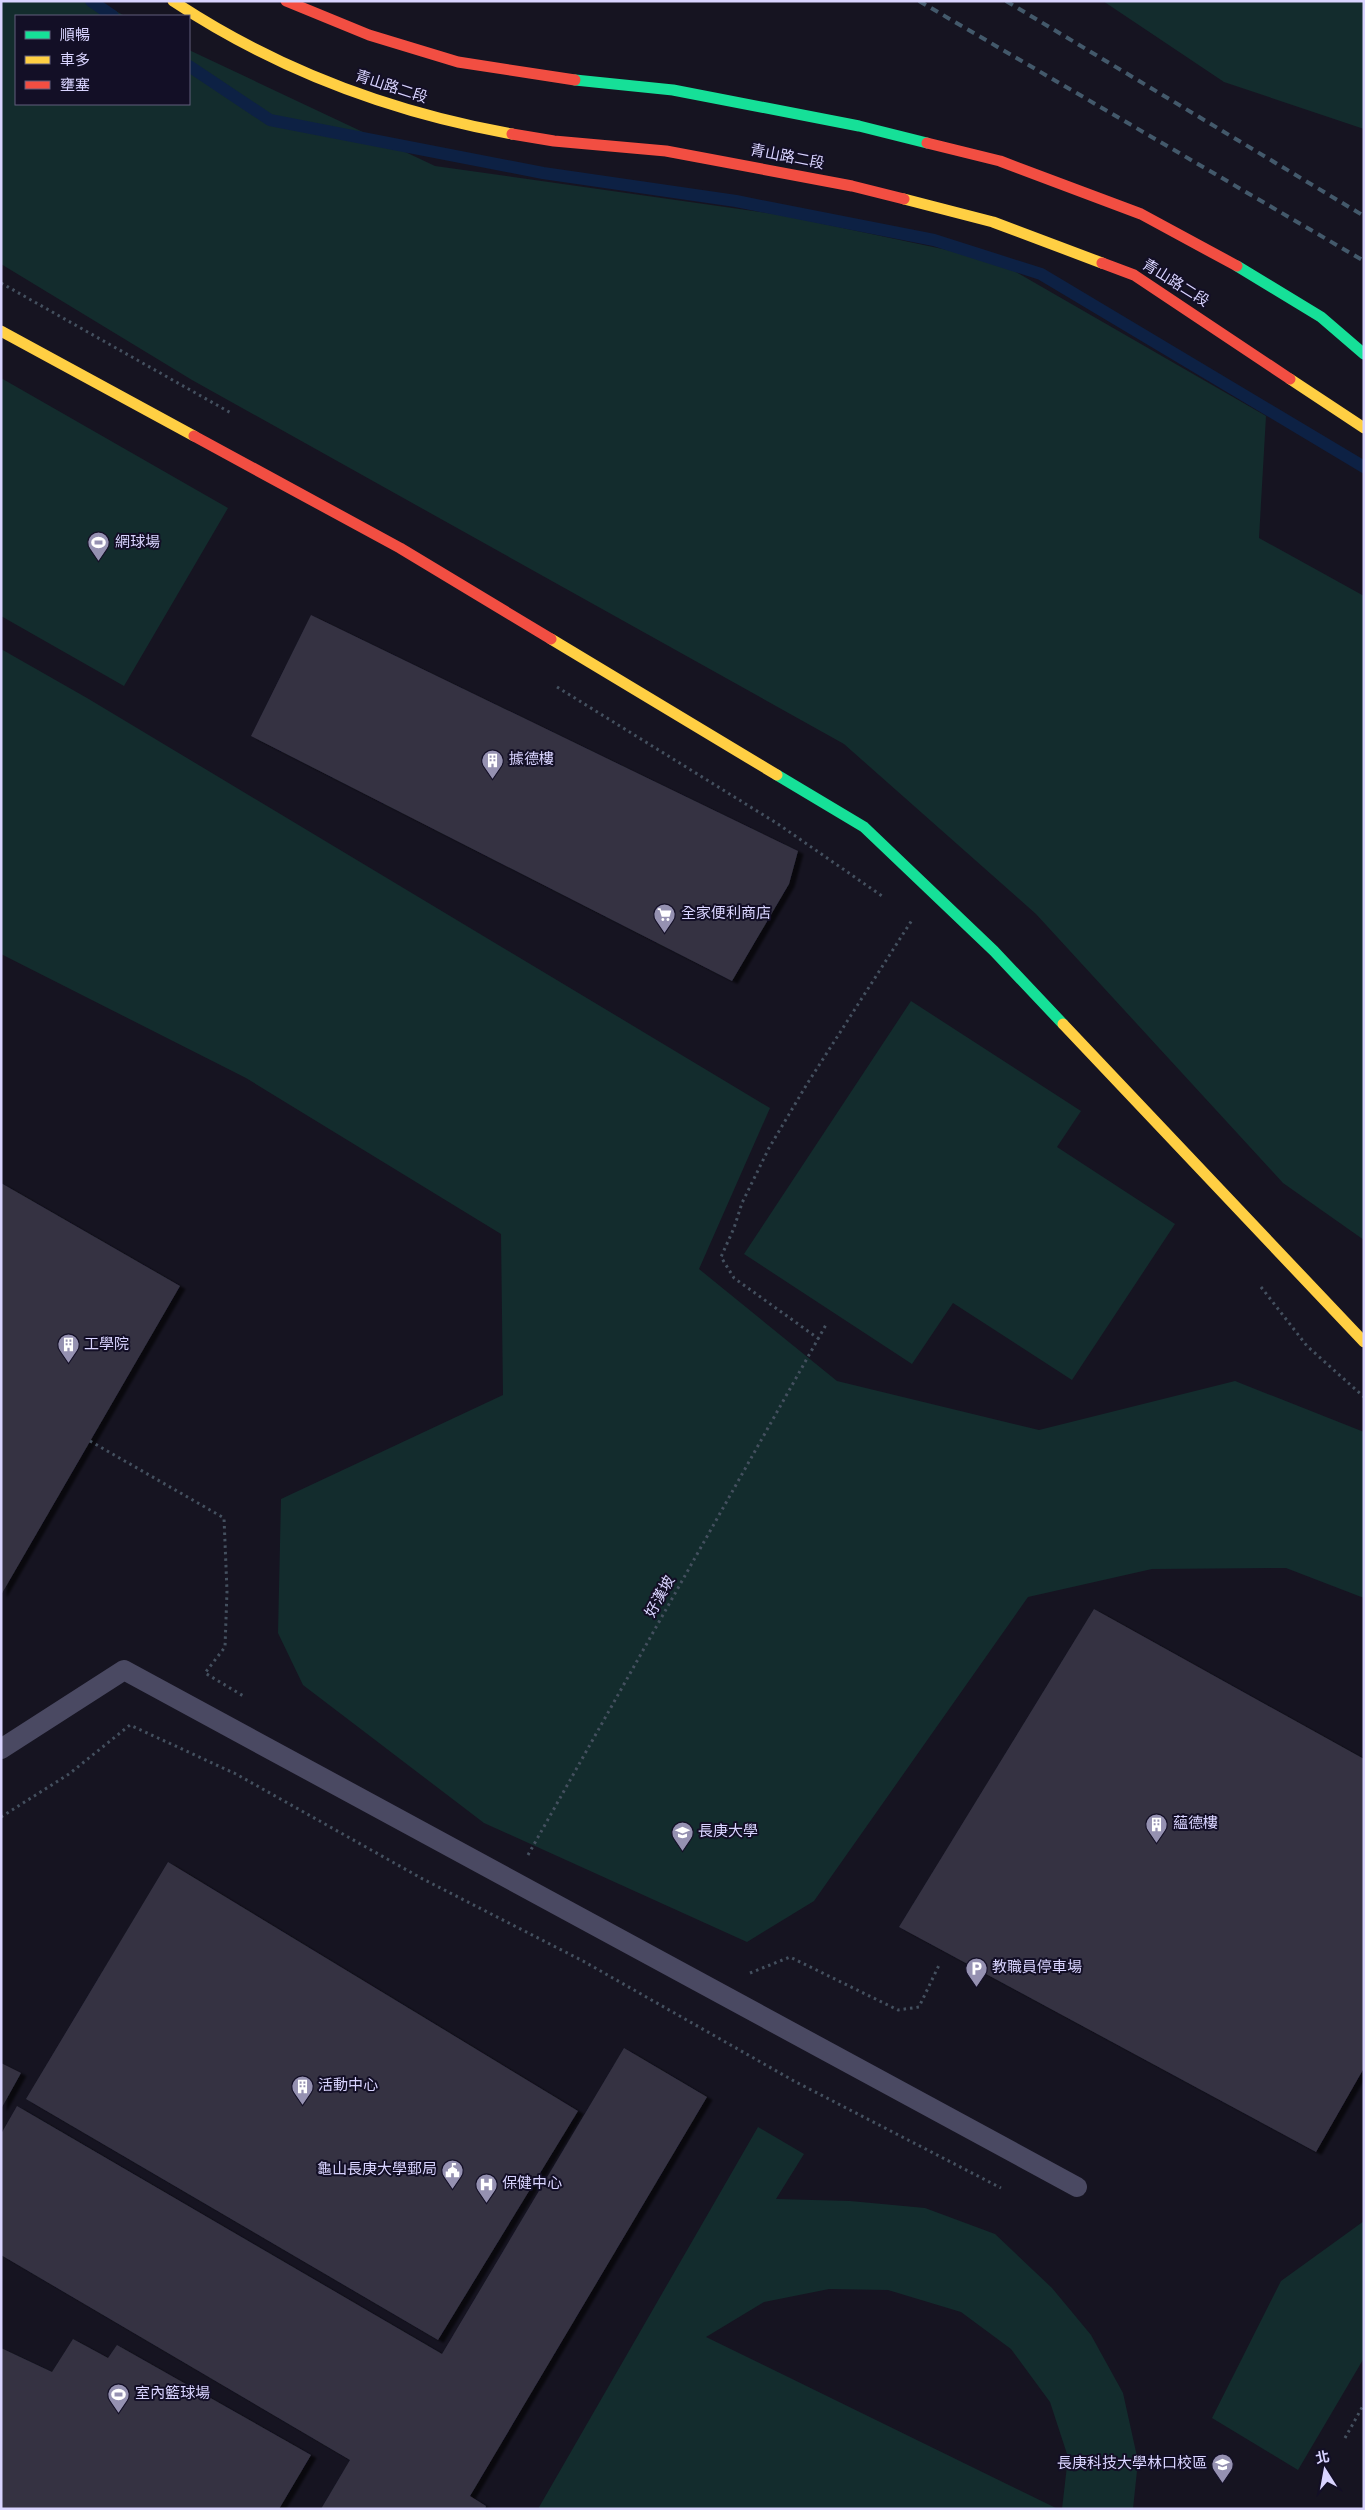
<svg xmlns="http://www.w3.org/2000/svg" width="1365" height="2510" font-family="Overpass,'Noto Sans TC',sans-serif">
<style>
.green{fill:#132c2d}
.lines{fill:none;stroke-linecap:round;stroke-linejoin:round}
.stream{stroke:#0d2144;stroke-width:12}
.building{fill:#343243;filter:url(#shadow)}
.path{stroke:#44505f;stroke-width:3;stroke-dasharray:2.5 4;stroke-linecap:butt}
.lane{stroke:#4a4962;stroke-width:20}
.fast{stroke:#16e098;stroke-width:11}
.slow{stroke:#ffcf43;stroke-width:11}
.jam{stroke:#f24e42;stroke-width:11}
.rail{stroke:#43596b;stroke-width:4;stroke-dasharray:8 6;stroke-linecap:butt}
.labels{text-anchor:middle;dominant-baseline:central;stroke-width:4;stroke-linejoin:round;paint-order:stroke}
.street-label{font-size:15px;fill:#d9d4ff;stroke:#130f26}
.poi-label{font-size:15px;fill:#d9d4ff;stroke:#130f26;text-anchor:start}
</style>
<defs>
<filter id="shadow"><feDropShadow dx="5.5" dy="3" stdDeviation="1" flood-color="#0009"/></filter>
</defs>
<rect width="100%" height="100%" fill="#161421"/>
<path class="green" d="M 1,1 L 97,1 L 125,16 L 16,16 L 16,104 L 189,104 L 189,50 L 435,166 L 781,215 L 995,260 L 1266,416 L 1259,538 L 1364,596 L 1364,1240 L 1283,1183 L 1036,914 L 844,744 L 192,380 L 1,264 Z
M 1103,1 L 1364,1 L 1364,129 L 1224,82 Z
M 1,378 L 228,508 L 124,686 L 1,616 Z
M 1,649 L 87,698 L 770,1108 L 699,1269 L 837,1381 L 1039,1430 L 1235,1381 L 1364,1432 L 1364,1598 L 1286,1568 L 1152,1569 L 1028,1597 L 814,1901 L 747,1942 L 484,1823 L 303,1685 L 278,1633 L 281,1499 L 503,1395 L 501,1234 L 246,1078 L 1,954 Z
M 911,1001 L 1081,1111 L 1057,1147 L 1175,1224 L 1072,1380 L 953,1303 L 912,1364 L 744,1254 Z
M 758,2127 L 804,2154 L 776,2199 L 850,2201 L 925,2208 L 995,2234 L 1052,2288 L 1091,2335 L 1123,2393 L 1138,2461 L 1133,2509 L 1062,2509 L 1068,2457 L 1050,2402 L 1011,2349 L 961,2312 L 888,2290 L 829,2289 L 764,2302 L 706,2337 L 1058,2509 L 538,2509 Z
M 1364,2221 L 1364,2358 L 1298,2470 L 1212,2418 L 1281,2281 Z"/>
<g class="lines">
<path class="stream" d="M 91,1 L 113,16
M 189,66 L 270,120 L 543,173 L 736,201 L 934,240 L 1041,274 L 1364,467"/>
</g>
<path class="building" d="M 311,615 L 798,851 L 789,884 L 732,981 L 251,736 Z
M 1,1183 L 180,1286 L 1,1595 Z
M 1094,1609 L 1364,1759 L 1364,2068 L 1316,2152 L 899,1927 Z
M 168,1862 L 578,2111 L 438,2340 L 26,2099 Z
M 624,2048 L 707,2097 L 470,2496 L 486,2506 L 485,2509 L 321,2509 L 350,2460 L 1,2255 L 1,2134 L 17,2106 L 442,2354 Z
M 1,2063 L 21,2073 L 1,2109 Z
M 73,2339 L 108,2358 L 117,2345 L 311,2455 L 279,2509 L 1,2509 L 1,2348 L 52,2372 Z"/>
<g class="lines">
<path class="path" d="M 1,283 L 231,413
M 557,687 L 778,824 L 882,896
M 1261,1287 L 1307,1346 L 1364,1397
M 819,1339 L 734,1278 L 721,1257 L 734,1228 L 742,1203 L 769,1148 L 807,1084 L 912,920
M 90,1441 L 224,1518 L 227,1591 L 225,1647 L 205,1673 L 245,1697
M 1,1817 L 69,1774 L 130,1725 L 236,1774 L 421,1878 L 583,1961 L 794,2081 L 1001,2188
M 528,1855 L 827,1323
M 750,1973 L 790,1957 L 898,2010 L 919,2007 L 940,1963
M 1345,2438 L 1364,2404"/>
<path class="lane" d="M 1,1749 L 124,1670 L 1077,2187"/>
<path class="fast" d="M 575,80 L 673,90 L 859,126 L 927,143
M 1237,266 L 1321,317 L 1364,354
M 777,775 L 864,827 L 994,951 L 1063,1024"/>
<path class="slow" d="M 173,1 C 277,70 389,112 512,134
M 904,199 L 993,222 L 1102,263
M 1,331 L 194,436
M 1290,379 L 1364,428
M 551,639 L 777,775
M 1063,1024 L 1364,1342"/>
<path class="jam" d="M 286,1 L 369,35 L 458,62 L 575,80
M 512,134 L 554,141 L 666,151 L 852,186 L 904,199
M 927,143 L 1000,161 L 1141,214 L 1237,266
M 1102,263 L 1134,275 L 1290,379
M 194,436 L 400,548 L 551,639"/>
<path class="rail" d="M 919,1 L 1364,261
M 1006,1 L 1364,216"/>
</g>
<defs>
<symbol id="stadium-pin" viewBox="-11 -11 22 30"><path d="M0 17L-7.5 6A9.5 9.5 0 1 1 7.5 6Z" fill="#9591b1" stroke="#130f26"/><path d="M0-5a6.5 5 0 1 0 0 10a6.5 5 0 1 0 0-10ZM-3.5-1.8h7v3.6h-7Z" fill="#fff"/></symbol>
<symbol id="building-pin" viewBox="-11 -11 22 30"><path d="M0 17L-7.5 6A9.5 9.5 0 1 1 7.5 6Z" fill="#9591b1" stroke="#130f26"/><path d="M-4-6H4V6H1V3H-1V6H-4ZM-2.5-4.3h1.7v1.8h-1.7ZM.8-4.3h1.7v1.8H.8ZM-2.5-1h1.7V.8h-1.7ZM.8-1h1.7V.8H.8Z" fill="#fff"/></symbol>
<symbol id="supermarket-pin" viewBox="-11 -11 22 30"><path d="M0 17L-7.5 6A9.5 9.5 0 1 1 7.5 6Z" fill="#9591b1" stroke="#130f26"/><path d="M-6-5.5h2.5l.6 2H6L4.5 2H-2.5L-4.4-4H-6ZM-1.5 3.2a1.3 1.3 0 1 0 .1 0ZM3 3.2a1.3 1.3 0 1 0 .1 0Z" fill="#fff"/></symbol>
<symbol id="university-pin" viewBox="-11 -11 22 30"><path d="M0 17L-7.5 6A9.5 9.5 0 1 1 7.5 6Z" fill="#9591b1" stroke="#130f26"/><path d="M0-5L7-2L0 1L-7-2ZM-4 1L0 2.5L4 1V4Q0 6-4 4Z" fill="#fff"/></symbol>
<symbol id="parking-pin" viewBox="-11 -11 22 30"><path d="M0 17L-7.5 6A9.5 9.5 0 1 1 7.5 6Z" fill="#9591b1" stroke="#130f26"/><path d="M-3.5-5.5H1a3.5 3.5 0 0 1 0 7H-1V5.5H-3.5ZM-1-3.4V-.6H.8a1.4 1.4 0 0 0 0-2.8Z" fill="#fff"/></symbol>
<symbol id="civic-pin" viewBox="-11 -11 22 30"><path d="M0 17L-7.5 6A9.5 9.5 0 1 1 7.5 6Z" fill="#9591b1" stroke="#130f26"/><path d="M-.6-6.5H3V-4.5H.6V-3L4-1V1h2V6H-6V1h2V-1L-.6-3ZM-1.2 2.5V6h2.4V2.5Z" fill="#fff"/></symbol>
<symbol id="hospital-pin" viewBox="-11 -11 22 30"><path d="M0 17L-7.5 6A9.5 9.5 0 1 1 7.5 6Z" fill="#9591b1" stroke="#130f26"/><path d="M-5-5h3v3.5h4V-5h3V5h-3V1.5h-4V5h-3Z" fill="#fff"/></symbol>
</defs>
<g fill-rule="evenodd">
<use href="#stadium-pin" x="86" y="530" width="25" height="34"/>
<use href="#building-pin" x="480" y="748" width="25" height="34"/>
<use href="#supermarket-pin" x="652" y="902" width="25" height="34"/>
<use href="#building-pin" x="56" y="1332" width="25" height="34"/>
<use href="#building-pin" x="1144" y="1812" width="25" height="34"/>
<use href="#university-pin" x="670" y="1820" width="25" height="34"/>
<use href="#parking-pin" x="964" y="1956" width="25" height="34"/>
<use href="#building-pin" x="290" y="2074" width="25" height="34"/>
<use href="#civic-pin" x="440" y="2158" width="25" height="34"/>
<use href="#hospital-pin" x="474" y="2172" width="25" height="34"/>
<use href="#stadium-pin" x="106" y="2382" width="25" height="34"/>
<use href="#university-pin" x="1210" y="2452" width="25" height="34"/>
</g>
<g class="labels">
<g class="street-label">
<text transform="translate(391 88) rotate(18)">青山路二段</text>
<text transform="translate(787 158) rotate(11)">青山路二段</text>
<text transform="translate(1175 284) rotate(32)">青山路二段</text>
<text transform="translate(661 1597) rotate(-61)">好漢坡</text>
</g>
<g class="poi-label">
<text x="115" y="543">網球場</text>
<text x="509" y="760">據德樓</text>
<text x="681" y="914">全家便利商店</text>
<text x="84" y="1345">工學院</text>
<text x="1173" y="1824">蘊德樓</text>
<text x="698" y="1832">長庚大學</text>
<text x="992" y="1968">教職員停車場</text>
<text x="318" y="2086">活動中心</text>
<text x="437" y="2170" text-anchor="end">龜山長庚大學郵局</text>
<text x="502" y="2184">保健中心</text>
<text x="135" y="2394">室內籃球場</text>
<text x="1207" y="2464" text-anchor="end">長庚科技大學林口校區</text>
</g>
</g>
<rect width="1365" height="2510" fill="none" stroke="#d9d4ff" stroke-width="5"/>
<rect x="15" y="15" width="175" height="90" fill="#130f26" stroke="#625e7d"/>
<rect x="25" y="31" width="25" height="8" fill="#16e098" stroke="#625e7d"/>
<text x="60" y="40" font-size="15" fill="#d9d4ff">順暢</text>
<rect x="25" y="56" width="25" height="8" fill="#ffcf43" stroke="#625e7d"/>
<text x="60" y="65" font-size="15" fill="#d9d4ff">車多</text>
<rect x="25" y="81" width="25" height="8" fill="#f24e42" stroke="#625e7d"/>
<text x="60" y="90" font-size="15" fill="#d9d4ff">壅塞</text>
<g transform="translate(1325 2470) rotate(349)" stroke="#130f26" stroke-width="4" paint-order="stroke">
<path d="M0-4L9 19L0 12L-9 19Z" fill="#d9d4ff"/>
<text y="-8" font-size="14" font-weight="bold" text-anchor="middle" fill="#d9d4ff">北</text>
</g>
</svg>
